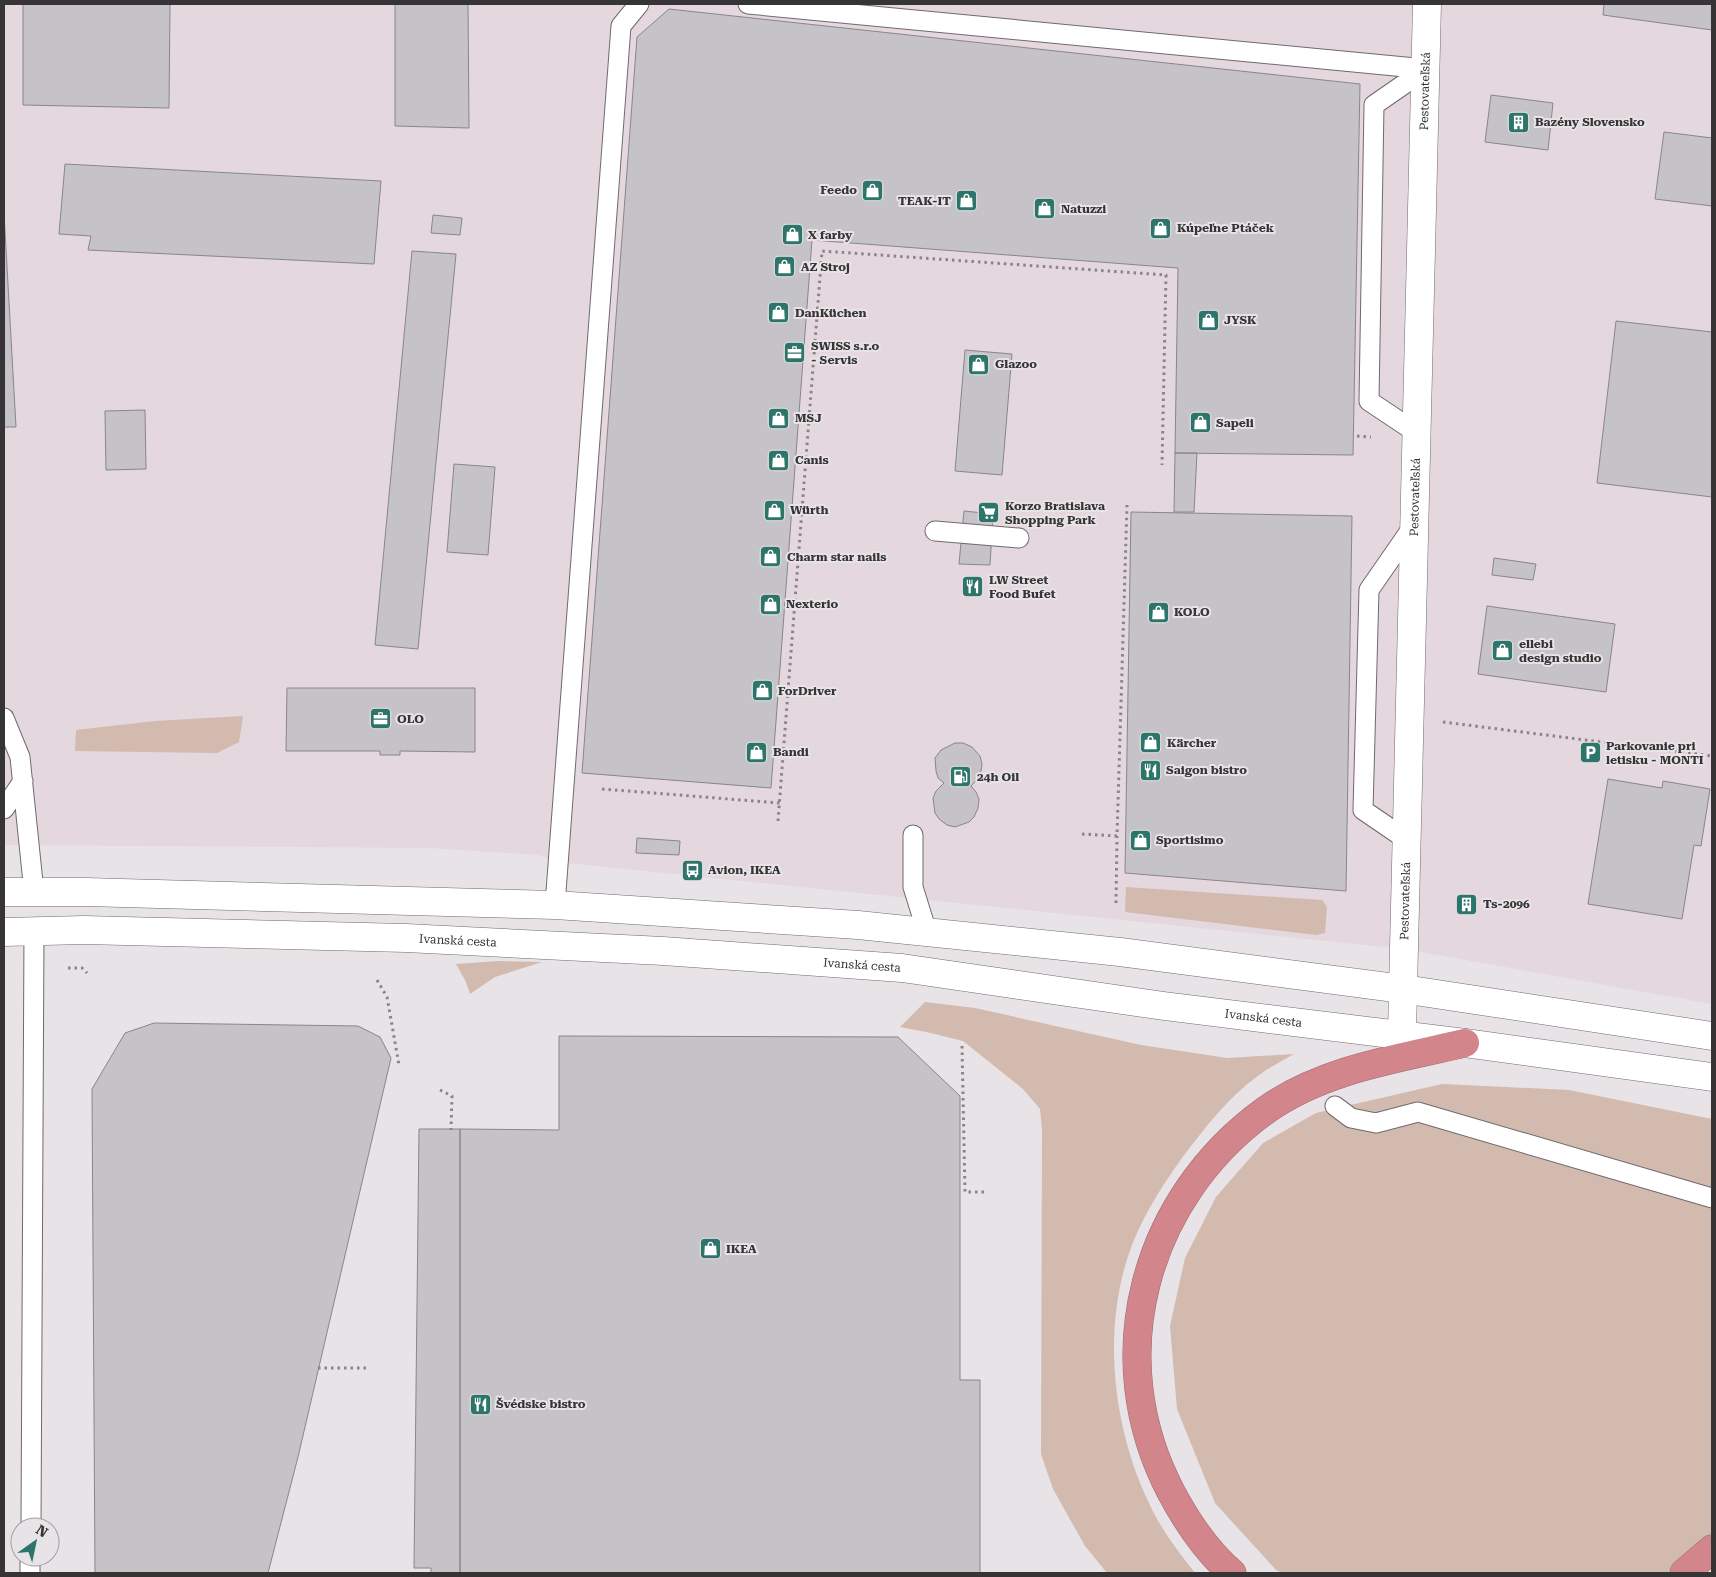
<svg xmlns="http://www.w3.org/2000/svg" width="1716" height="1577" font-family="'Roboto Serif',serif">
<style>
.built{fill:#e4d7de}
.green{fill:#d2baae}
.building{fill:#c5c3c7;stroke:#89868b}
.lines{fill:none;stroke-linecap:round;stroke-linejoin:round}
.service-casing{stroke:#6f6a6c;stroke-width:21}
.minor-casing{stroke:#6f6a6c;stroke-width:29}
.tertiary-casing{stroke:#6f6a6c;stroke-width:29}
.motorway-casing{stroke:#9b696d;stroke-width:29}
.path{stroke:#898587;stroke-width:3;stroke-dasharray:2.5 4;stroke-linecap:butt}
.service{stroke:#fff;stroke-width:19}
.minor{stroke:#fff;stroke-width:28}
.tertiary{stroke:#fff;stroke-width:28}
.motorway{stroke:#d2868b;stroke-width:28}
.labels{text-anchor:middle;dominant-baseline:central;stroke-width:4;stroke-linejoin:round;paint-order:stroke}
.street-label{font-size:12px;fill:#363435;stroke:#e8e3e6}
.poi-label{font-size:12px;font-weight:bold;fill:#363435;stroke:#e8e3e6;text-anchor:start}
</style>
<rect width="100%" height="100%" fill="#e8e3e6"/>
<path class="built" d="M 4,4 L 1712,4 L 1712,1004 L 1404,949 L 558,862 L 538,855 L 430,848 L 4,845 Z"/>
<path class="green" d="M 243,716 L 239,742 L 217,753 L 75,751 L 76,730 L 155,721 Z
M 1126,887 L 1322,900 L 1327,907 L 1325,933 L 1316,935 L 1125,912 Z
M 498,961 L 542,962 L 495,977 L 470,994 L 466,982 L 456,964 Z
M 925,1002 L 975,1008 L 1141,1045 L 1227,1058 L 1294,1054 C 1282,1061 1270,1067 1259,1075 C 1228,1097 1204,1129 1182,1158 C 1164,1183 1146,1211 1134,1240 C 1101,1321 1111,1422 1148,1501 C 1160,1528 1177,1550 1195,1573 L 1107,1573 L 1085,1546 L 1053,1489 L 1041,1454 L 1042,1130 L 1040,1109 L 1023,1089 L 963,1041 L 931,1033 L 900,1027 Z
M 1442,1084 L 1569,1090 L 1712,1119 L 1712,1568 L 1687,1573 L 1282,1573 L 1276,1570 L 1215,1503 L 1177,1409 L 1170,1326 L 1185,1258 L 1216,1197 L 1263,1143 L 1316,1113 Z"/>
<path class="building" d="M 23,4 L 170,4 L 169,108 L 23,105 Z
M 395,4 L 468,4 L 469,128 L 395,126 Z
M 1604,4 L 1712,4 L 1712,30 L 1603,15 Z
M 669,9 L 1360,84 L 1353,455 L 1175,453 L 1178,268 L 812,240 L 771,788 L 582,773 L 637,37 Z
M 1491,95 L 1553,103 L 1548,150 L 1485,142 Z
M 1664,132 L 1712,138 L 1712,206 L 1655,199 Z
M 65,164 L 381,181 L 374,264 L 88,250 L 91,236 L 59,234 Z
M 4,213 L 16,427 L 4,427 Z
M 433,215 L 462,218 L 460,235 L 431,233 Z
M 412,251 L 456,254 L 418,649 L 375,645 Z
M 1616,321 L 1712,332 L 1712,497 L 1597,483 Z
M 965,350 L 1012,354 L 1002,475 L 955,471 Z
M 145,410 L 146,469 L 106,470 L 105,411 Z
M 1175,453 L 1197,453 L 1194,512 L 1174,512 Z
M 454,464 L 495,467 L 488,555 L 447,552 Z
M 964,511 L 993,514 L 990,565 L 959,564 Z
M 1131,512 L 1352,516 L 1346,891 L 1125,873 Z
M 1494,558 L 1536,564 L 1533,580 L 1492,575 Z
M 1487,606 L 1615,624 L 1606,692 L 1478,674 Z
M 287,688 L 475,688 L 475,752 L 400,751 L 400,755 L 380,755 L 380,751 L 286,751 Z
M 955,743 L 963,743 L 972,747 L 980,756 L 982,764 L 981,771 L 978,779 L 971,786 L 976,792 L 979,799 L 978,808 L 974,817 L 969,822 L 955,827 L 947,825 L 939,819 L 935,813 L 933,798 L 936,791 L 944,783 L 938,778 L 936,771 L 935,758 L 941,750 Z
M 1608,779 L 1662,788 L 1663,781 L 1710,789 L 1701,846 L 1694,845 L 1682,919 L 1588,904 Z
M 637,838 L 680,841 L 679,855 L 636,853 Z
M 1462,895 L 1472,896 L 1471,913 L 1461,912 Z
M 154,1023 L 358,1026 L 380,1037 L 391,1058 L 298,1457 L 268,1573 L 95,1573 L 92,1089 L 125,1033 Z
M 559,1036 L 898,1037 L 960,1096 L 960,1380 L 980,1380 L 980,1573 L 460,1573 L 460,1129 L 559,1130 Z
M 419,1129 L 460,1129 L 460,1573 L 431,1573 L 431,1568 L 414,1568 Z"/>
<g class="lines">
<defs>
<path id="service" d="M 748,4 L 1426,69
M 1417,433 L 1369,401 L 1374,105 L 1426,69
M 935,531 L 1019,538
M 4,718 L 20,757 L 34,892
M 4,809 L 23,781
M 913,835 L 913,887 L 927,932
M 1407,840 L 1363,810 L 1369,590 L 1414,525
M 555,905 L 621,26 L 639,4
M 1335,1106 L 1351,1118 L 1376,1123 L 1418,1112 L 1712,1198
M 31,1527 L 34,931
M 30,1573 L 30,1557"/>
<g id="minor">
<path id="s1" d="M 1403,989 L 1427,4"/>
</g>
<g id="tertiary">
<path d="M 4,892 L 86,892 L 555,905 L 858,925 L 1120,952 L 1403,989 L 1712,1036"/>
<path id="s2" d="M 4,932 L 84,930 L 406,938 L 663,951 L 902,968 L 1164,1006 L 1465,1043 L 1712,1077"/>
<path d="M 1402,1036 L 1403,989"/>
</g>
<path id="motorway" d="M 1232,1573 C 1206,1551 1187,1522 1171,1492 C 1100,1357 1144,1198 1266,1110 C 1324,1069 1397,1059 1465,1043
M 1684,1573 L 1712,1549"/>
</defs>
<use href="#service" class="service-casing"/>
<use href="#minor" class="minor-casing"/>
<use href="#tertiary" class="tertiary-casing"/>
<use href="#motorway" class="motorway-casing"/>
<path class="path" d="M 1357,436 L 1371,437
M 1443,722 L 1712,756
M 602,789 L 780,803
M 778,821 L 822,251 L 1166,275 L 1162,465
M 1082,834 L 1117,836 L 1127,505
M 1116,903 L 1117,836
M 68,968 L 82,968 L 87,973
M 377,980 L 387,997 L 399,1065
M 962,1046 L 965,1192 L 985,1192
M 440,1090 L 452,1096 L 451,1130
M 318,1368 L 369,1368"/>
<use href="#service" class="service"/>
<use href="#minor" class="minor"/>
<use href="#tertiary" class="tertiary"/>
<use href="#motorway" class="motorway"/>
</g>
<defs>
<symbol id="building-square" viewBox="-11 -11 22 22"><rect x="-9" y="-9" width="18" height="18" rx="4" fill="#2d746b" stroke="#e8e3e6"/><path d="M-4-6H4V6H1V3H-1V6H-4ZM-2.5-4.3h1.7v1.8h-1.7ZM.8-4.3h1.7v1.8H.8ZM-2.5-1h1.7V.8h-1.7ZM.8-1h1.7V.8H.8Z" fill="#fff"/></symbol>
<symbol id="shop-square" viewBox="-11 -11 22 22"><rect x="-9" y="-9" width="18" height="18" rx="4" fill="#2d746b" stroke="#e8e3e6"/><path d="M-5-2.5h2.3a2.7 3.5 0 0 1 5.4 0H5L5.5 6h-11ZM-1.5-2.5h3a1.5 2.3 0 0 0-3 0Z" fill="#fff"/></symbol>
<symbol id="office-square" viewBox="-11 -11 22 22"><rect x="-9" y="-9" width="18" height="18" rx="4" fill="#2d746b" stroke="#e8e3e6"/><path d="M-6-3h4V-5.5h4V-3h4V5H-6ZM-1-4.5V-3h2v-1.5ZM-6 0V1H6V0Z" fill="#fff"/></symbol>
<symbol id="supermarket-square" viewBox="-11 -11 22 22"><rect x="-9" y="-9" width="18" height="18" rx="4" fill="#2d746b" stroke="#e8e3e6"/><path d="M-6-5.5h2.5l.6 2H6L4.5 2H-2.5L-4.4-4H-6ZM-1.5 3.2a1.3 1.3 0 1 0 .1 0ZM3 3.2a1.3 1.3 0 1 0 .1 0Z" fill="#fff"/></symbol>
<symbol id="restaurant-square" viewBox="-11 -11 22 22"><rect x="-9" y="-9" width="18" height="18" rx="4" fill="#2d746b" stroke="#e8e3e6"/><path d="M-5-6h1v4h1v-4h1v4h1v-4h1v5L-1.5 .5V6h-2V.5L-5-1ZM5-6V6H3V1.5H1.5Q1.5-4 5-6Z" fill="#fff"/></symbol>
<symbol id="parking-square" viewBox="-11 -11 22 22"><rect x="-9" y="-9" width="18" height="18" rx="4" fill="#2d746b" stroke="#e8e3e6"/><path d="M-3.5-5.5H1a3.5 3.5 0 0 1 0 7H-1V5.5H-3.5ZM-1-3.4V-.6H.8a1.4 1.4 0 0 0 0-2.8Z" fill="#fff"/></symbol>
<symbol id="fuel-square" viewBox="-11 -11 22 22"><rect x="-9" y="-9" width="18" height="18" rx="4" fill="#2d746b" stroke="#e8e3e6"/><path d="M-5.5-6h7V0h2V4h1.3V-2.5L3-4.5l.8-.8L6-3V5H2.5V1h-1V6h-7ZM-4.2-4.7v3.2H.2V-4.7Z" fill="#fff"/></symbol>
<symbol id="bus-square" viewBox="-11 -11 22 22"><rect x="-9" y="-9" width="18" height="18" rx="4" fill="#2d746b" stroke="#e8e3e6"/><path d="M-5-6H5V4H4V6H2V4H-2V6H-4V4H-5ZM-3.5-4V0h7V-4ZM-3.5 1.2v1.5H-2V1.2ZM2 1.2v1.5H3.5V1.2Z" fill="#fff"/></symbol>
</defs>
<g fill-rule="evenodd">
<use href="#building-square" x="1506" y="110" width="25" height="25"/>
<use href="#shop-square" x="860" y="178" width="25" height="25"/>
<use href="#shop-square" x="954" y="188" width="25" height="25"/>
<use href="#shop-square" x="1032" y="196" width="25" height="25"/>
<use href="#shop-square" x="1148" y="216" width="25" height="25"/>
<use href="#shop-square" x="780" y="222" width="25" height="25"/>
<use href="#shop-square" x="772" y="254" width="25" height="25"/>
<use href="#shop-square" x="766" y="300" width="25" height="25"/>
<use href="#shop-square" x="1196" y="308" width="25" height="25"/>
<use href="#office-square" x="782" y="340" width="25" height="25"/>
<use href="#shop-square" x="966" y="352" width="25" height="25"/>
<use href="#shop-square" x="766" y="406" width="25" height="25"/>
<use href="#shop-square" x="1188" y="410" width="25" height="25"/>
<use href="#shop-square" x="766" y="448" width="25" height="25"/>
<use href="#shop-square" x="762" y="498" width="25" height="25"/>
<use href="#supermarket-square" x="976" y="500" width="25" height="25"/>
<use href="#shop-square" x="758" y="544" width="25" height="25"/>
<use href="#restaurant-square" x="960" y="574" width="25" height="25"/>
<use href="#shop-square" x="758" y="592" width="25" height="25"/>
<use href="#shop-square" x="1146" y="600" width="25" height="25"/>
<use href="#shop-square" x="1490" y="638" width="25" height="25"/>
<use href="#shop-square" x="750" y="678" width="25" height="25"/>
<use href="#office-square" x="368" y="706" width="25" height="25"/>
<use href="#shop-square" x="1138" y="730" width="25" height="25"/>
<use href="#shop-square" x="744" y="740" width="25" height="25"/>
<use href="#parking-square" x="1578" y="740" width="25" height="25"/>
<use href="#restaurant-square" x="1138" y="758" width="25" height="25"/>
<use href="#fuel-square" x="948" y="764" width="25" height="25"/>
<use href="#shop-square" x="1128" y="828" width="25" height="25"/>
<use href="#bus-square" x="680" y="858" width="25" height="25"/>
<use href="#building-square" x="1454" y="892" width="25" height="25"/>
<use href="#shop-square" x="698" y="1236" width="25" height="25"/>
<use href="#restaurant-square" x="468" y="1392" width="25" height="25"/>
</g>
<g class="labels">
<g class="street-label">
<text stroke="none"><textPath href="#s1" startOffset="898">Pestovateľská</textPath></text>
<text stroke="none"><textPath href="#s1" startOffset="492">Pestovateľská</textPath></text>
<text stroke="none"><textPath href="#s1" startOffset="88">Pestovateľská</textPath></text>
<text stroke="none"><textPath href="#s2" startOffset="454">Ivanská cesta</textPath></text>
<text stroke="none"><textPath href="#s2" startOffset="859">Ivanská cesta</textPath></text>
<text stroke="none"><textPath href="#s2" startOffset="1264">Ivanská cesta</textPath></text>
</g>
<g class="poi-label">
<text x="1535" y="122">Bazény Slovensko</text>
<text x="857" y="190" text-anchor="end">Feedo</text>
<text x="951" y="201" text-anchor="end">TEAK-IT</text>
<text x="1061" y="209">Natuzzi</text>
<text x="1177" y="228">Kúpeľne Ptáček</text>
<text x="808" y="235">X farby</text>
<text x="801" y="267">AZ Stroj</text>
<text x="795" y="313">DanKüchen</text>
<text x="1224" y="320">JYSK</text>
<text x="811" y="346">SWISS s.r.o<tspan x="811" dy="14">- Servis</tspan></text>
<text x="995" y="364">Glazoo</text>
<text x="795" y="418">MSJ</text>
<text x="1216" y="423">Sapeli</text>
<text x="795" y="460">Canis</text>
<text x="1005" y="506">Korzo Bratislava<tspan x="1005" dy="14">Shopping Park</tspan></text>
<text x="790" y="510">Würth</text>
<text x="787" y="557">Charm star nails</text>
<text x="989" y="580">LW Street<tspan x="989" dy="14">Food Bufet</tspan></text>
<text x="786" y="604">Nexterio</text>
<text x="1174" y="612">KOLO</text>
<text x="1519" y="644">ellebi<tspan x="1519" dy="14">design studio</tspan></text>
<text x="778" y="691">ForDriver</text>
<text x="397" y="719">OLO</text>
<text x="1167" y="743">Kärcher</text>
<text x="1606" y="746">Parkovanie pri<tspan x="1606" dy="14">letisku - MONTI</tspan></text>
<text x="773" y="752">Bandi</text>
<text x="1166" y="770">Saigon bistro</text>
<text x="977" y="777">24h Oil</text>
<text x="1156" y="840">Sportisimo</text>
<text x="708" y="870">Avion, IKEA</text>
<text x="1483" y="904">Ts-2096</text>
<text x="726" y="1249">IKEA</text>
<text x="496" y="1404">Švédske bistro</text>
</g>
</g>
<rect width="1716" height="1577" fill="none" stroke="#363435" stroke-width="10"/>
<g transform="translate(35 1542) rotate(33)"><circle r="24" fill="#e8e3e6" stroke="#a19d9f"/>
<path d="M0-4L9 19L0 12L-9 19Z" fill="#2d746b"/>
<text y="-8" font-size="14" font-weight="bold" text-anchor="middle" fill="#363435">N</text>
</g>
</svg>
